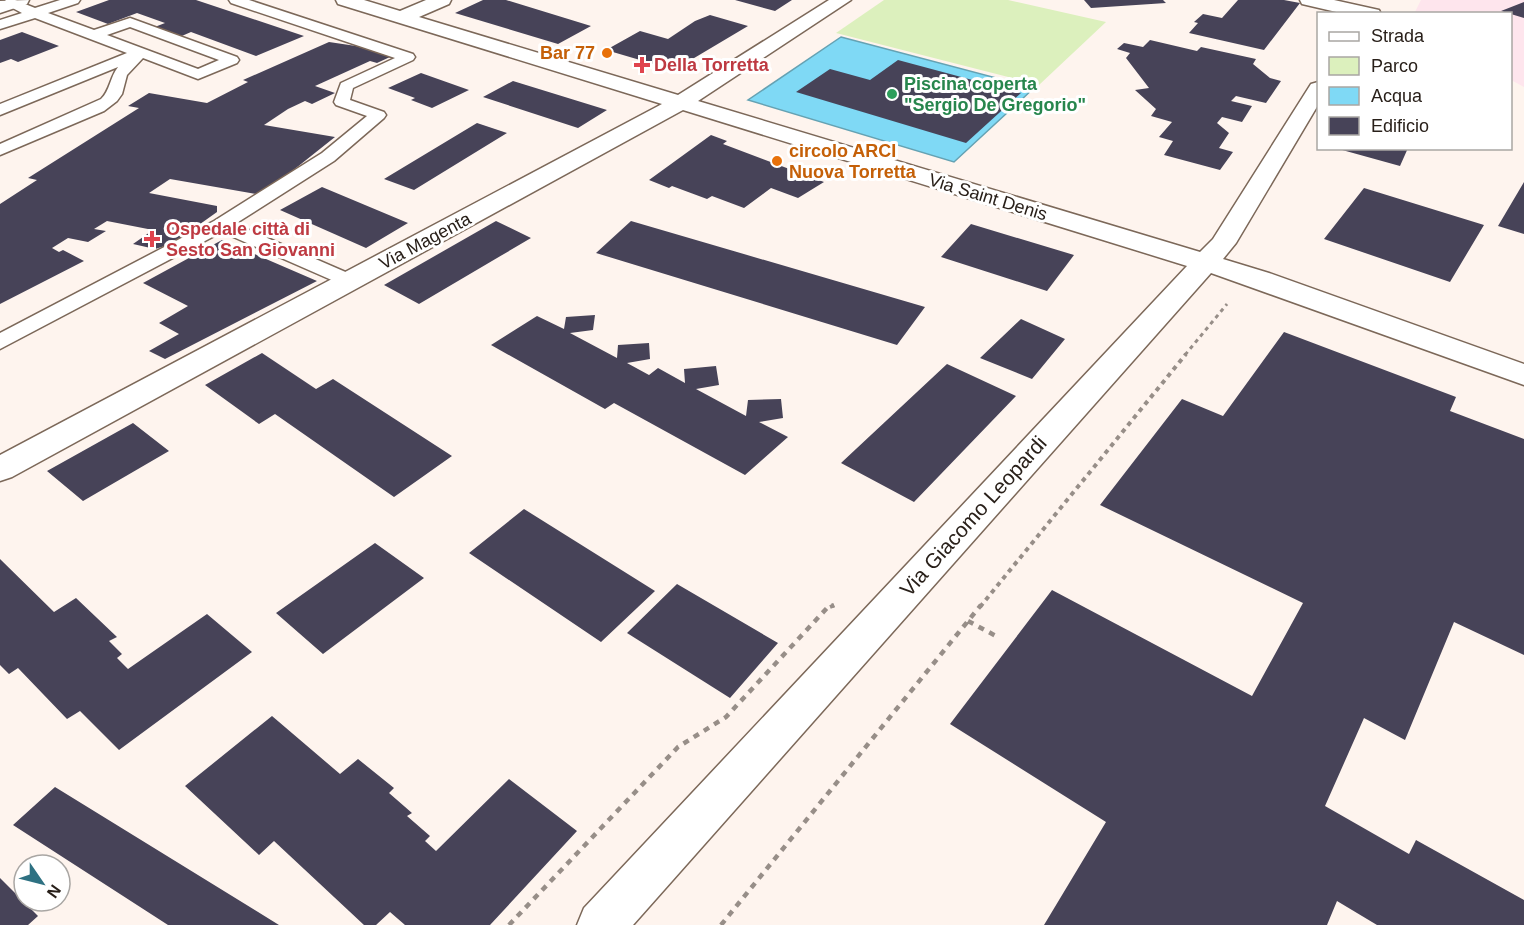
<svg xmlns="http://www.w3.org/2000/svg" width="1524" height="925" font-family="Arial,sans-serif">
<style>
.commercial{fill:#fee5ed}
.green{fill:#dcf0bd}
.water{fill:#7fd9f5;stroke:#65a2b3;stroke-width:1.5}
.building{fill:#474358}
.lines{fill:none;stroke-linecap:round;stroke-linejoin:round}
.lane-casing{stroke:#7c6859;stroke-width:3}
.street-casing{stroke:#7c6859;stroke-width:3}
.path-far2{stroke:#978e88;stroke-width:3;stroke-dasharray:4 4;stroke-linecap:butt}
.path-far1{stroke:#978e88;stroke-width:4;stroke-dasharray:4.5 4.5;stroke-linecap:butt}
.path{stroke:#978e88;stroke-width:4.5;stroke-dasharray:6 6;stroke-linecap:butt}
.lane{fill:#fff;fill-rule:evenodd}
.street{fill:#fff;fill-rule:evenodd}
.food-dot{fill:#e8710a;stroke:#fff;stroke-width:2}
.health-dot{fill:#e0444e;stroke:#fff;stroke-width:2}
.leisure-dot{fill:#2e9e5b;stroke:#fff;stroke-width:2}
.labels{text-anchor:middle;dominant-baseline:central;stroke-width:6;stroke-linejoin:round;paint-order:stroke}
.far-food-label{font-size:18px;font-weight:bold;fill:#c56008;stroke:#fff;text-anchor:end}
.far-health-label{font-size:18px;font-weight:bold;fill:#be3a42;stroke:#fff;text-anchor:start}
.far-leisure-label{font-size:18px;font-weight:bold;fill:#27864d;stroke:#fff;text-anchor:start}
.far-street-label{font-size:18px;fill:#29201a;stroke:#fff}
.street-label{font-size:21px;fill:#29201a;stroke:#fff}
</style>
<rect width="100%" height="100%" fill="#fef4ee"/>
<path class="commercial" d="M 1421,0 L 1524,0 L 1524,87 L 1511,80 L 1510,14 L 1414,14 Z"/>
<path class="green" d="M 884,0 L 1008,0 L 1106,22 L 1039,85 L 836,33 Z"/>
<path class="water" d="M 841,37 L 1034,88 L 954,162 L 748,100 Z"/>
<path class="building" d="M 109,0 L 196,0 L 304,36 L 256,56 L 191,32 L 168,42 L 142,32 L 165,23 L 137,13 L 108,24 L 76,12 Z
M 483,0 L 506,0 L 591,26 L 558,44 L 455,13 Z
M 735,0 L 792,0 L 775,11 Z
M 1084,0 L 1163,0 L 1166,3 L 1091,8 Z
M 1238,0 L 1284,0 L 1300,3 L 1264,50 L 1189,33 L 1198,23 L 1194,22 L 1203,14 L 1222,18 Z
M 1524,2 L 1524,18 L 1501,11 Z
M 710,15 L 748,26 L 674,70 L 606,50 L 640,31 L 668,39 L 695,21 Z
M 22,32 L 59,46 L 18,62 L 11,59 L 0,63 L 0,40 Z
M 1150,40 L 1197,51 L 1201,47 L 1256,59 L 1253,64 L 1270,78 L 1281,81 L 1266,103 L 1236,96 L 1231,101 L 1252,106 L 1242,122 L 1222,117 L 1217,123 L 1229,133 L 1219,148 L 1233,152 L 1220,170 L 1164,155 L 1173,141 L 1159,137 L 1172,122 L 1151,116 L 1156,109 L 1135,90 L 1149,88 L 1126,58 L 1130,53 L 1117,49 L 1124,43 L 1143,47 Z
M 329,42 L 356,46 L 390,57 L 377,63 L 370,61 L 315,86 L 335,93 L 312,104 L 305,101 L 288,109 L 264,125 L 335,137 L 262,195 L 170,179 L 149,193 L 217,206 L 217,212 L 172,244 L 155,249 L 133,244 L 153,230 L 107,221 L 94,229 L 106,231 L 88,242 L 68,238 L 52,248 L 59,252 L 63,250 L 84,261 L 0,304 L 0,204 L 37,180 L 28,178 L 139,108 L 128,106 L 149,93 L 207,103 L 248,82 L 243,80 Z
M 898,60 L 1021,93 L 966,143 L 796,92 L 830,69 L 870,80 Z
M 421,73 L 469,90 L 432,108 L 411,100 L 415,98 L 388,88 Z
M 513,81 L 607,110 L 578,128 L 483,97 Z
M 477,123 L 507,133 L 414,190 L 384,179 Z
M 711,135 L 727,141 L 723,144 L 824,182 L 798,198 L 771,188 L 744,208 L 712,196 L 707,199 L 672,186 L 669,188 L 649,180 Z
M 1335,148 L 1408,148 L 1400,166 Z
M 1524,182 L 1524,234 L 1498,226 Z
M 322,187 L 408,223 L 366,248 L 280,210 Z
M 1364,188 L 1484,225 L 1450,282 L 1324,239 Z
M 496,221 L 531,238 L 419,304 L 384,285 Z
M 631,221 L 925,307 L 897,345 L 596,253 Z
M 971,224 L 1074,255 L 1047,291 L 941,257 Z
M 222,240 L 317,281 L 165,359 L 149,351 L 179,334 L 159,323 L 188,306 L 143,283 Z
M 595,315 L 593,330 L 570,333 L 617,358 L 618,345 L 649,343 L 650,359 L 627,363 L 649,375 L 658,368 L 685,383 L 684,369 L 716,366 L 719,385 L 696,389 L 746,416 L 748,400 L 781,399 L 783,418 L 759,422 L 788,437 L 745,475 L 614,403 L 605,409 L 491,345 L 537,316 L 564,329 L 566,317 Z
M 1021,319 L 1065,339 L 1032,379 L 980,358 Z
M 1284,332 L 1456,397 L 1450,411 L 1524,439 L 1524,655 L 1454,622 L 1405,740 L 1364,718 L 1325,806 L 1409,854 L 1416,840 L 1524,900 L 1524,925 L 1377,925 L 1337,901 L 1327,925 L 1044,925 L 1106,822 L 950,724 L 1052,590 L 1252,696 L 1303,603 L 1100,505 L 1182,399 L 1223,416 Z
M 262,353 L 316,389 L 333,379 L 452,456 L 394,497 L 275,414 L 259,424 L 205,385 Z
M 947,364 L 1016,396 L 914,502 L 841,463 Z
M 133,423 L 169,451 L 83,501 L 47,471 Z
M 524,509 L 655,591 L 601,642 L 469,553 Z
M 375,543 L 424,578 L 323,654 L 276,613 Z
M 0,559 L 54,612 L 76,598 L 117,637 L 109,641 L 122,654 L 117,658 L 128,669 L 207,614 L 252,652 L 119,750 L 80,711 L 67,719 L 18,668 L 9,674 L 0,665 Z
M 677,584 L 778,643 L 730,698 L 627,633 Z
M 272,716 L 340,774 L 358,759 L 394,788 L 389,793 L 412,813 L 407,816 L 430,836 L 425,841 L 436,851 L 509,779 L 577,831 L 490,925 L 405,925 L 390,912 L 376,925 L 364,925 L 274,841 L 259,855 L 185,786 Z
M 55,787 L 279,925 L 168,925 L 13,825 Z
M 0,878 L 38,916 L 28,925 L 0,925 Z"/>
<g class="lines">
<defs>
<path id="lane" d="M 6,0 L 15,0 L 35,8 L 60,0 L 80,0 L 78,3 L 48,13 L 94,30 L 130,18 L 237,57 L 239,60 L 237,63 L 198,79 L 143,58 L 127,75 L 122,94 L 117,101 L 104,111 L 0,155 L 0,144 L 101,99 C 110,91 110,77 118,67 L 0,115 L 0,104 L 127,53 L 35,18 L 0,29 L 0,20 L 22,13 L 3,3 ZM 130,27 L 219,60 L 198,69 L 107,35 Z
M 229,0 L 249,0 L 413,54 L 415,57 L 413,60 L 353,88 L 350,100 L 384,112 L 386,115 L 384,118 L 334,161 L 235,224 L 357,277 L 360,281 L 357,285 L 343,285 L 222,232 L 0,349 L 0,333 L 214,221 L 322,153 L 367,116 L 336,105 L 334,102 L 341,83 L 395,58 L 231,3 Z"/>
<path id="street" d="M 29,0 L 27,4 L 0,13 L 0,1 Z
M 336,0 L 364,0 L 400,11 L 426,0 L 451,0 L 449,4 L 419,17 L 678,95 L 829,0 L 851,0 L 698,101 L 1200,252 L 1213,239 L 1311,84 L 1318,82 L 1318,105 L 1236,243 L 1223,259 L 1269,273 L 1524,364 L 1524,385 L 1211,273 L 633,925 L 577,925 L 584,908 L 1187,266 L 683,110 L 12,477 L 0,481 L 0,455 L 662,104 L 338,4 Z
M 1300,0 L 1334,0 L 1379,10 L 1381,14 L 1345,14 L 1302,4 Z"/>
</defs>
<use href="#lane" class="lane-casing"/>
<use href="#street" class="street-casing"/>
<path class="path-far2" d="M 1185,355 L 1227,304"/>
<path class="path-far1" d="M 830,607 L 835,605
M 980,607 L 1186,354"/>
<path class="path" d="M 968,621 L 996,636
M 509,925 L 678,747 L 726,717 L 827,608 L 834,605
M 721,925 L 981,605"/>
<use href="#lane" class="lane"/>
<use href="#street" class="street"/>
</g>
<g class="food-dot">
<circle cx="607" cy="53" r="6"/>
<circle cx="777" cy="161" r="6"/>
</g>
<g class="health-dot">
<path d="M639 56h6v6h6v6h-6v6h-6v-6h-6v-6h6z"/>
<path d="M149 230h6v6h6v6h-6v6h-6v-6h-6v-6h6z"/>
</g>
<circle class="leisure-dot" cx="892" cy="94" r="6"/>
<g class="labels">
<g class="far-food-label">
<text x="595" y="53">Bar 77</text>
<text x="789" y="151" text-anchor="start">circolo ARCI<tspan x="789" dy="21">Nuova Torretta</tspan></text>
</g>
<g class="far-health-label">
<text x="654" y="65">Della Torretta</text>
<text x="166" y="229">Ospedale città di<tspan x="166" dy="21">Sesto San Giovanni</tspan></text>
</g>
<g class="far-leisure-label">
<text x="904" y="84">Piscina coperta<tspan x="904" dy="21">"Sergio De Gregorio"</tspan></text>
</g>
<g class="far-street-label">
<text transform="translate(988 197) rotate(17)">Via Saint Denis</text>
<text transform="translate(425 241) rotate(-28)">Via Magenta</text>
</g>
<g class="street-label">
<text transform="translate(973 516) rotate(-48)">Via Giacomo Leopardi</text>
</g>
</g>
<rect x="1317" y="12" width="195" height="138" fill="#ffffff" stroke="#a9a6a3" stroke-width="1.5"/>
<rect x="1329" y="32" width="30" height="9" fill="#ffffff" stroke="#a9a6a3" stroke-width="1.5"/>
<text x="1371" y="42" font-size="18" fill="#29201a">Strada</text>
<rect x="1329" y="57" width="30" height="18" fill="#dcf0bd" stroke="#a9a6a3" stroke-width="1.5"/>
<text x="1371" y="72" font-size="18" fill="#29201a">Parco</text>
<rect x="1329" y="87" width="30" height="18" fill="#7fd9f5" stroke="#a9a6a3" stroke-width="1.5"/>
<text x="1371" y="102" font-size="18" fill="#29201a">Acqua</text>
<rect x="1329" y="117" width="30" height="18" fill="#474358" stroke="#a9a6a3" stroke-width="1.5"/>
<text x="1371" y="132" font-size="18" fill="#29201a">Edificio</text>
<g transform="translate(42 883) rotate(125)"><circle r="28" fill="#ffffff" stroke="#a9a6a3" stroke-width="1.5"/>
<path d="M0-4.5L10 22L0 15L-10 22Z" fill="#2e7182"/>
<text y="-9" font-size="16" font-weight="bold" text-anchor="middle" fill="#29201a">N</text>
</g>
</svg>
